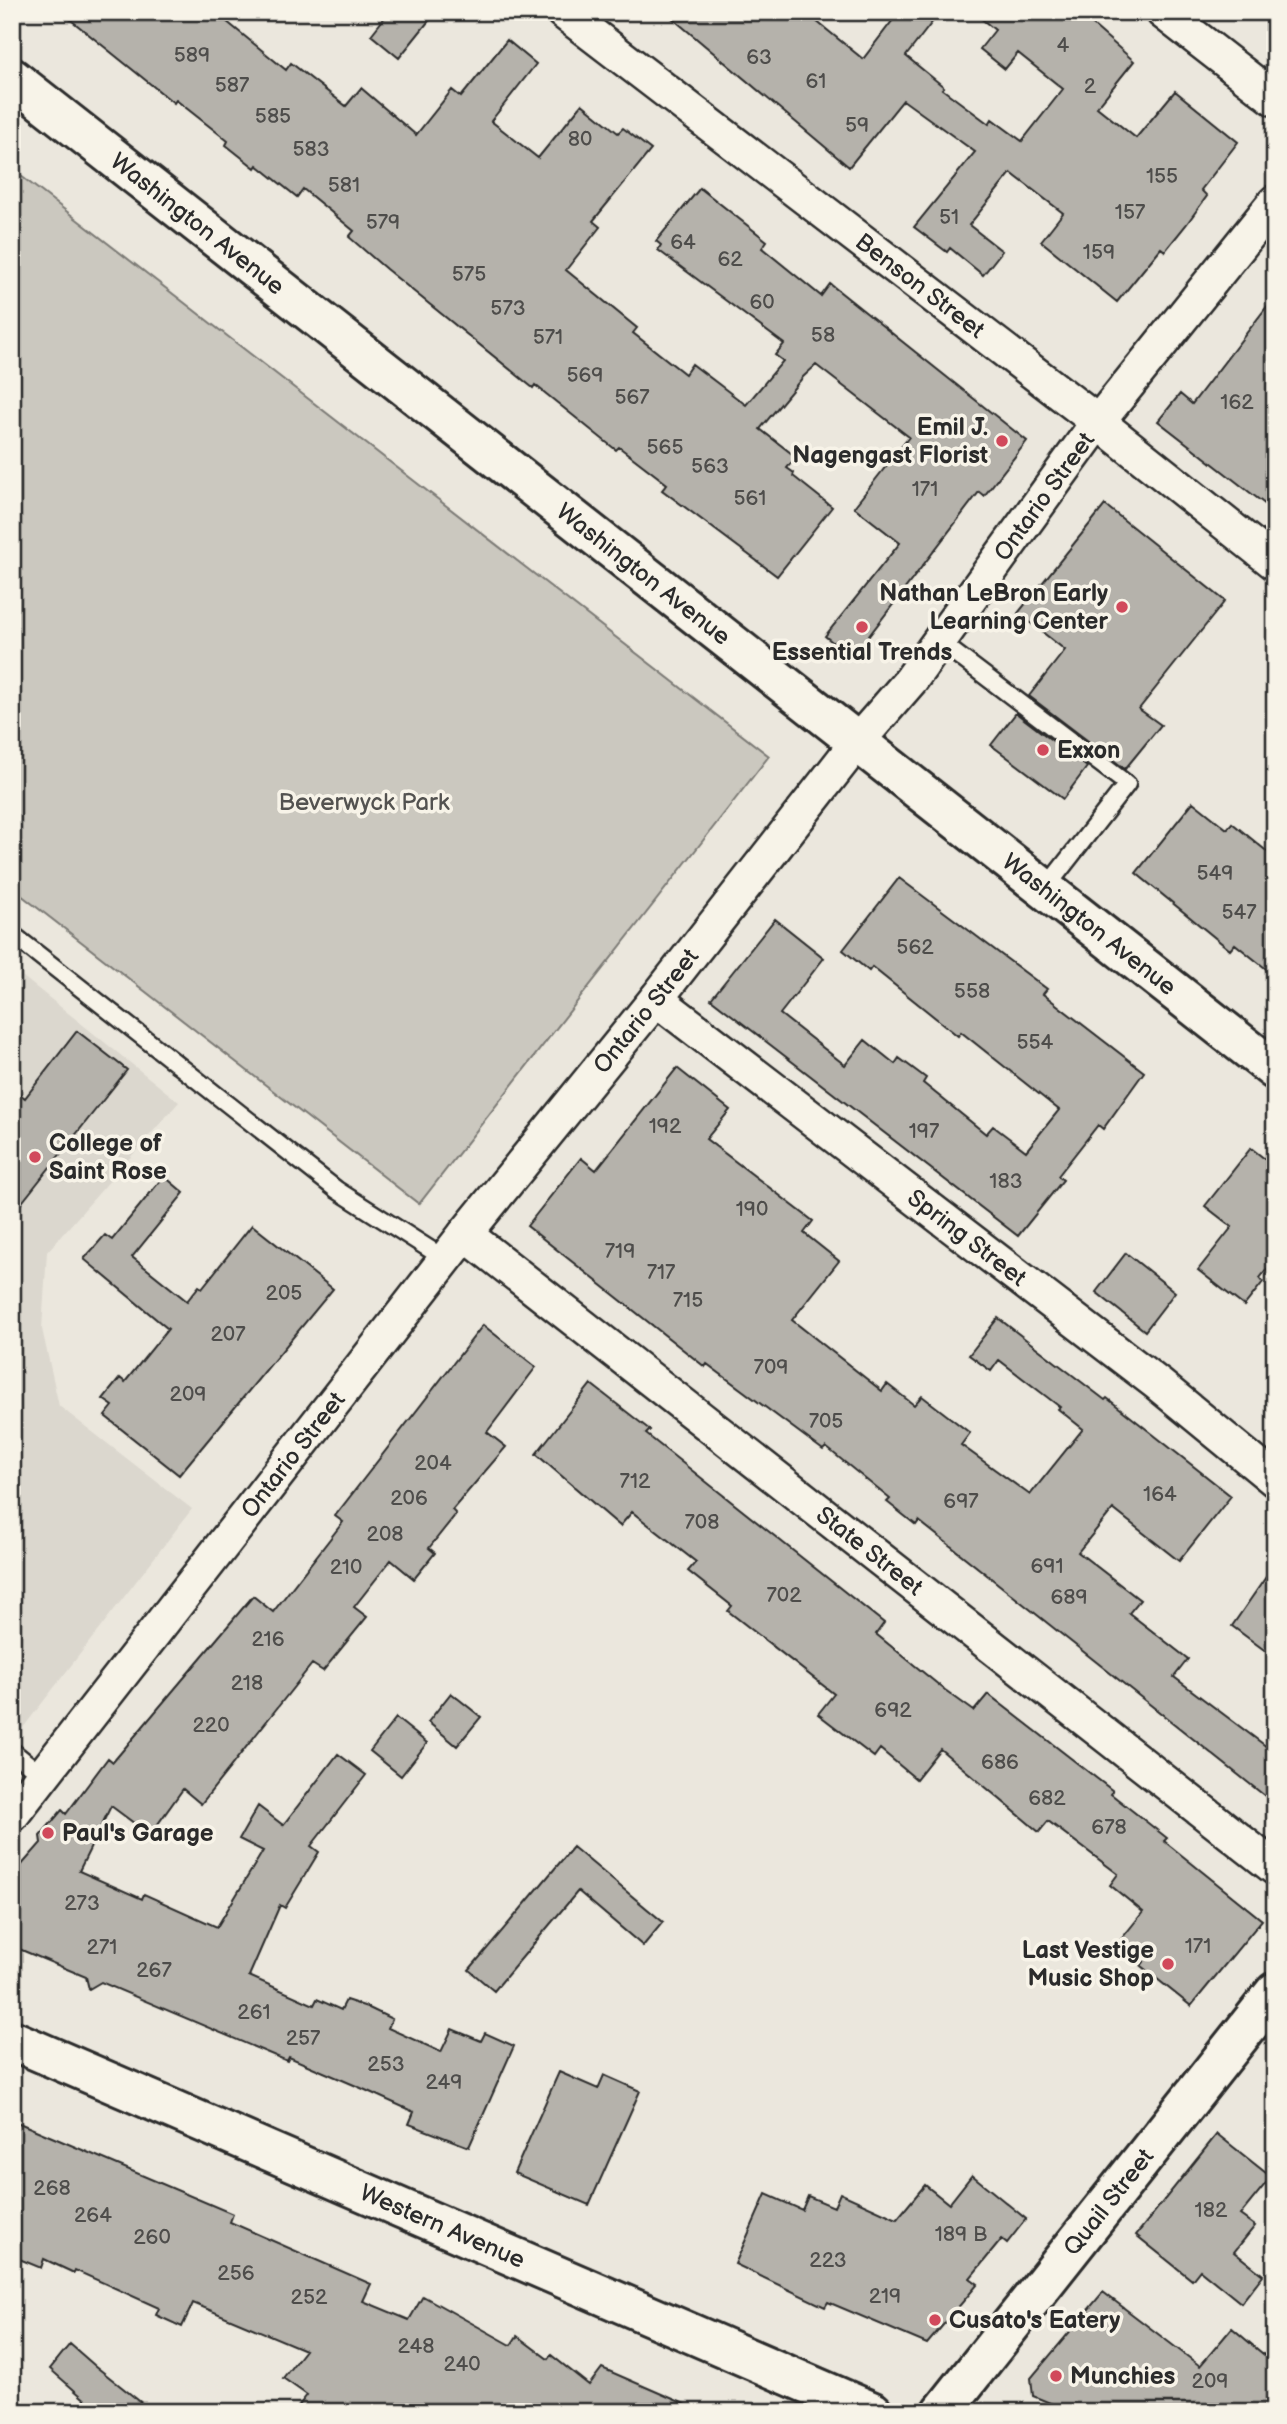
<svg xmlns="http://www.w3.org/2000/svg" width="1287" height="2424" font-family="'Balsamiq Sans',sans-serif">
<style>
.built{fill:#dbd7ce}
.green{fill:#cbc8bf;stroke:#7b7a75;stroke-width:2}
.building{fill:#b5b2ab;stroke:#2b2b2b;stroke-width:2}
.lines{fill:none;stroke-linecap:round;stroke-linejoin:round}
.service-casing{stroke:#2b2b2b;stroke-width:21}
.minor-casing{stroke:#2b2b2b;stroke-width:38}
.tertiary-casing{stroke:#2b2b2b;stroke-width:44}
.primary-casing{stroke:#2b2b2b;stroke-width:44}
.service{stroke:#f7f3e8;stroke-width:16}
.minor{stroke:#f7f3e8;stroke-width:33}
.tertiary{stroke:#f7f3e8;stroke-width:38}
.primary{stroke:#f7f3e8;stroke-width:38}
.poi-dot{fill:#d1495b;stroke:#f7f3e8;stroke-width:2.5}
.labels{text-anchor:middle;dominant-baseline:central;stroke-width:7;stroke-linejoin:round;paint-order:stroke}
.number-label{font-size:21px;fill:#4e4d4b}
.street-label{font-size:24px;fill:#2b2b2b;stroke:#f7f3e8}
.poi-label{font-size:24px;font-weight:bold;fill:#2b2b2b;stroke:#f7f3e8;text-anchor:start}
.park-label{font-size:24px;fill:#535250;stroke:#f7f3e8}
</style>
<rect width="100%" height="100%" fill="#ebe7dd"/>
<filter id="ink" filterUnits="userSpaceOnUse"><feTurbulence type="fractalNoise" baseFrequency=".0143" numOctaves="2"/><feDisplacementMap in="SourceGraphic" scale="14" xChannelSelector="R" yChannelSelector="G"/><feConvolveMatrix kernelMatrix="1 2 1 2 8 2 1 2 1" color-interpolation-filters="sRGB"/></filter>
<g filter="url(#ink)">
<path class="built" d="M 12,968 L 179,1102 L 47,1252 L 42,1329 L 59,1406 L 192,1509 L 12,1742 Z"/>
<path class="green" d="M 12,169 L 769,756 L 419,1204 L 12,888 Z"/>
<path class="building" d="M 61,12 L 215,12 L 286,70 L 291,63 L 346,106 L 361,88 L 416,135 L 452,90 L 461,97 L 507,40 L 536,64 L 491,121 L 538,158 L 582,104 L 618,133 L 623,128 L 651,150 L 593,221 L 600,227 L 566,270 L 637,328 L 633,333 L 685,374 L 692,364 L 746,405 L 783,361 L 775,355 L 784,344 L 658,250 L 661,245 L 656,241 L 700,188 L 767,241 L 762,248 L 821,296 L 830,284 L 1027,441 L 984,496 L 979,492 L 852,658 L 825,636 L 900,543 L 854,507 L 909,437 L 816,365 L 803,377 L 760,429 L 796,457 L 787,468 L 794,473 L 793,476 L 832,507 L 777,576 L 662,490 L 667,484 L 619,447 L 616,450 L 535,385 L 533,388 L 386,269 L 349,237 L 354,231 L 303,189 L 297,197 L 257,165 L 255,168 L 226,145 L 228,141 L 176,100 L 174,103 Z
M 389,12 L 436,12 L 399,58 L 371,35 Z
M 665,12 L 805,12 L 863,59 L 899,12 L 940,12 L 906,56 L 944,87 L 942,89 L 989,124 L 992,119 L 1022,141 L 1063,89 L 1018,53 L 1005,69 L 980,49 L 995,30 L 973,12 L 1078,12 L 1134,61 L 1097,107 L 1136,138 L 1175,91 L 1238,142 L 1201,190 L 1207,196 L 1186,225 L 1165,251 L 1161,248 L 1117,302 L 1041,241 L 1063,213 L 1011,173 L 969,225 L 1002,251 L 983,275 L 950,248 L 947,252 L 914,227 L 975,152 L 903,100 L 849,167 Z
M 1275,296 L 1275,512 L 1158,421 L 1180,394 L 1192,404 Z
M 1105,505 L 1225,601 L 1139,709 L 1161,725 L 1125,769 L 1029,696 L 1065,650 L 1018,613 Z
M 1016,713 L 1087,767 L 1063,799 L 991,745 Z
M 1193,802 L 1227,829 L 1232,823 L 1275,858 L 1275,976 L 1235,944 L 1230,950 L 1136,873 Z
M 899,878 L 1047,989 L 1043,994 L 1144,1072 L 1103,1129 L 1098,1125 L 1058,1176 L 1063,1180 L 1018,1236 L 711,999 L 775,919 L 824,958 L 780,1014 L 845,1065 L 865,1040 L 895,1064 L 899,1058 L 926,1078 L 923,1083 L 986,1134 L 993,1126 L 1026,1151 L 1059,1110 L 961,1032 L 958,1036 L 872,967 L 869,971 L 843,950 Z
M 77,1031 L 127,1070 L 12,1215 L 12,1088 L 25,1098 Z
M 677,1068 L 730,1110 L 706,1139 L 813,1221 L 804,1233 L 839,1261 L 792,1320 L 882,1391 L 887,1384 L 914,1405 L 922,1396 L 970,1433 L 961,1445 L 1030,1495 L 1083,1429 L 1058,1409 L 1060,1407 L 999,1360 L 991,1371 L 969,1355 L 998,1318 L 1105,1400 L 1107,1398 L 1231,1496 L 1179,1561 L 1113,1509 L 1078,1552 L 1140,1600 L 1129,1613 L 1188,1659 L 1174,1677 L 1275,1753 L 1275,1804 L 919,1521 L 916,1525 L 887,1502 L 890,1499 L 826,1447 L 823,1450 L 707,1364 L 705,1367 L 527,1226 L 581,1158 L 596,1170 Z
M 1251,1148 L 1275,1167 L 1275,1259 L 1260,1278 L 1263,1282 L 1244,1306 L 1198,1270 L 1232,1227 L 1205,1206 Z
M 164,1176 L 184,1193 L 132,1257 L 187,1301 L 199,1286 L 202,1288 L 252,1225 L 333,1289 L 179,1475 L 105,1416 L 113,1406 L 103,1399 L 120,1378 L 125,1382 L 168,1329 L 84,1259 L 105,1235 L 112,1240 Z
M 1126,1253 L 1175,1292 L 1145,1331 L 1096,1292 Z
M 483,1325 L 536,1367 L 487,1432 L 506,1447 L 452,1510 L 456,1514 L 429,1548 L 435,1553 L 414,1579 L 391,1560 L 354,1607 L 367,1617 L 323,1671 L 312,1664 L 201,1804 L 183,1789 L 150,1835 L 111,1806 L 79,1871 L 142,1899 L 144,1894 L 217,1927 L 263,1851 L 239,1839 L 258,1806 L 283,1825 L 338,1754 L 366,1775 L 311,1846 L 319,1852 L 285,1908 L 280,1905 L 249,1976 L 314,2005 L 317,1999 L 341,2010 L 346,2000 L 367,2007 L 392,2019 L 388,2028 L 441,2052 L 452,2029 L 481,2041 L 485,2033 L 514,2046 L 469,2147 L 409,2124 L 414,2112 L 361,2088 L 289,2057 L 287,2061 L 101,1982 L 89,1989 L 86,1977 L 12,1946 L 12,1876 L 41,1843 L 40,1836 L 62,1810 L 66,1814 L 108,1758 L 113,1762 L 253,1596 L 273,1612 L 343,1522 L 335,1516 Z
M 591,1384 L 650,1430 L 646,1434 L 884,1623 L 876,1634 L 945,1690 L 974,1711 L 988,1694 L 1113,1791 L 1111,1794 L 1167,1838 L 1164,1841 L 1262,1920 L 1191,2006 L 1141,1966 L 1144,1962 L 1119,1942 L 1143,1912 L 1110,1885 L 1118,1874 L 1048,1821 L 1039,1832 L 940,1749 L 916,1779 L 880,1749 L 874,1757 L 818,1714 L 834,1694 L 728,1611 L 732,1606 L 688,1571 L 696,1562 L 632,1512 L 620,1526 L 536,1454 Z
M 1275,1564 L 1275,1658 L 1232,1626 Z
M 451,1693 L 481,1717 L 457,1746 L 428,1722 Z
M 396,1718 L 427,1743 L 401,1776 L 370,1751 Z
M 573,1847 L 663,1922 L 643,1946 L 578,1891 L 494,1991 L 469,1970 Z
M 559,2072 L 598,2089 L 604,2075 L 640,2091 L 589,2205 L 514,2173 Z
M 12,2120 L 233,2214 L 230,2222 L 371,2284 L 363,2301 L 409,2320 L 423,2296 L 511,2345 L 517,2336 L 548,2359 L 551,2355 L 589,2385 L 602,2368 L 703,2412 L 294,2412 L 307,2395 L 283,2378 L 305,2350 L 193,2303 L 182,2327 L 156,2315 L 159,2308 L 75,2270 L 74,2273 L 44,2259 L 41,2268 L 12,2256 Z
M 1217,2134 L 1271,2177 L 1240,2215 L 1255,2226 L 1234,2252 L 1263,2275 L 1241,2303 L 1200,2270 L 1192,2280 L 1136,2235 Z
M 972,2175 L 1026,2219 L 1007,2243 L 1002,2239 L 970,2278 L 978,2284 L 927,2344 L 828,2302 L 825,2307 L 735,2264 L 766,2194 L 802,2210 L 808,2196 L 834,2207 L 840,2193 L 897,2219 L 925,2185 L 949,2204 Z
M 1103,2292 L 1200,2366 L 1232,2328 L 1275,2364 L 1275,2412 L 1072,2412 L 1033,2396 L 1031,2378 Z
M 70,2344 L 94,2365 L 153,2412 L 100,2412 L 81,2396 L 50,2369 Z"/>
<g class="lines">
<defs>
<path id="service" d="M 939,641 L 1127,784 L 1045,889
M 12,934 L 337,1190 L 445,1259
M 12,1751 L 43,1776"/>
<g id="minor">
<path id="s1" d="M 563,12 L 1098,422 L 1275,563"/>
<path d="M 1163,12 L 1275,99"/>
<path id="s2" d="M 656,999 L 1158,1384 L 1275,1480"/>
<path id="s3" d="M 465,1234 L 1275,1868"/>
<path id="s4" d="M 12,1815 L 465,1234 L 656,999 L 858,741 L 911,680 L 1098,422 L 1275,202"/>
</g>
<g id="tertiary">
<path id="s5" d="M 12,2040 L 873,2412"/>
<path id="s6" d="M 942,2412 L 1275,1992"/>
</g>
<g id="primary">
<path id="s7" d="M 12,78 L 1275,1070"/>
</g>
</defs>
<use href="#service" class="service-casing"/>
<use href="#minor" class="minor-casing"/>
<use href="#tertiary" class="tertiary-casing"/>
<use href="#primary" class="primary-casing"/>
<use href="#service" class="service"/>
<use href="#minor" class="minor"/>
<use href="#tertiary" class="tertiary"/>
<use href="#primary" class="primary"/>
</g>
</g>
<g class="poi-dot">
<circle cx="1002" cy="441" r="7"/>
<circle cx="1122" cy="607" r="7"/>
<circle cx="862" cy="627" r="7"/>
<circle cx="1043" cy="750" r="7"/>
<circle cx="35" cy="1157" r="7"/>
<circle cx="48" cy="1833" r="7"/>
<circle cx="1168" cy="1964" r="7"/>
<circle cx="935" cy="2320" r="7"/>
<circle cx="1056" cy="2376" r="7"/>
</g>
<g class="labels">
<g class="number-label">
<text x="1063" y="45">4</text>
<text x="192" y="55">589</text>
<text x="759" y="57">63</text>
<text x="816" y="81">61</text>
<text x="232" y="85">587</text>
<text x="1090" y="86">2</text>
<text x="273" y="116">585</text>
<text x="857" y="125">59</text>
<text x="580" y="139">80</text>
<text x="311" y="149">583</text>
<text x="1162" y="176">155</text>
<text x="344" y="185">581</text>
<text x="1130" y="212">157</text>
<text x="949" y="217">51</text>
<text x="383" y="222">579</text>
<text x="683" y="242">64</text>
<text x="1099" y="252">159</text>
<text x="730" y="259">62</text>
<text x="469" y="274">575</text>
<text x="762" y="302">60</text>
<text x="508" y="308">573</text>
<text x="823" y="335">58</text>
<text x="548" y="337">571</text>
<text x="585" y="375">569</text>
<text x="632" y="397">567</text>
<text x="1237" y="402">162</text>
<text x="665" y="447">565</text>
<text x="710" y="466">563</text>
<text x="925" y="489">171</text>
<text x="750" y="498">561</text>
<text x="1215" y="873">549</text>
<text x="1239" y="912">547</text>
<text x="915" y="947">562</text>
<text x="972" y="991">558</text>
<text x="1035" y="1042">554</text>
<text x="665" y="1126">192</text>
<text x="924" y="1131">197</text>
<text x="1006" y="1181">183</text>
<text x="752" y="1209">190</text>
<text x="620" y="1251">719</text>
<text x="661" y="1272">717</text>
<text x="284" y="1293">205</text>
<text x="688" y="1300">715</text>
<text x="228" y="1334">207</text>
<text x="771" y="1367">709</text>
<text x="188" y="1394">209</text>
<text x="826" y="1421">705</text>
<text x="433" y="1463">204</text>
<text x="635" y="1481">712</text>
<text x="1160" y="1494">164</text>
<text x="409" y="1498">206</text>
<text x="961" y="1501">697</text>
<text x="702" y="1522">708</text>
<text x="385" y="1534">208</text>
<text x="1047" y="1566">691</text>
<text x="346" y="1567">210</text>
<text x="784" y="1595">702</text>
<text x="1069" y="1597">689</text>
<text x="268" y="1639">216</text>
<text x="247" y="1683">218</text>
<text x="893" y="1710">692</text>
<text x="211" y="1725">220</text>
<text x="1000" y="1762">686</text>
<text x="1047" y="1798">682</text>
<text x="1109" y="1827">678</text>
<text x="82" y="1903">273</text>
<text x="1198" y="1946">171</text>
<text x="102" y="1947">271</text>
<text x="154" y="1970">267</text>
<text x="254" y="2012">261</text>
<text x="303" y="2038">257</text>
<text x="386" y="2064">253</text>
<text x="444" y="2082">249</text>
<text x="52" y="2188">268</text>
<text x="1211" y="2210">182</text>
<text x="93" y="2215">264</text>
<text x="961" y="2234">189 B</text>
<text x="152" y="2237">260</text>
<text x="828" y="2260">223</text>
<text x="236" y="2273">256</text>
<text x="885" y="2296">219</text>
<text x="309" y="2297">252</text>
<text x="416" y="2346">248</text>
<text x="462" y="2364">240</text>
<text x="1210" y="2381">209</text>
</g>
<g class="street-label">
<text stroke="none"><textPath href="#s7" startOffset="236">Washington Avenue</textPath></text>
<text stroke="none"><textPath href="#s1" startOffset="450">Benson Street</textPath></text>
<text stroke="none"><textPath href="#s4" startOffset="1675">Ontario Street</textPath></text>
<text stroke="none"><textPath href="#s7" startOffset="803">Washington Avenue</textPath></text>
<text stroke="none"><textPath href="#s7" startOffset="1370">Washington Avenue</textPath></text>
<text stroke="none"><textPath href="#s4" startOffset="1024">Ontario Street</textPath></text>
<text stroke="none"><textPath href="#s2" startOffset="392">Spring Street</textPath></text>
<text stroke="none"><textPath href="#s4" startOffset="457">Ontario Street</textPath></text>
<text stroke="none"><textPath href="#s3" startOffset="514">State Street</textPath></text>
<text stroke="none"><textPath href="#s6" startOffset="268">Quail Street</textPath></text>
<text stroke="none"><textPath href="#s5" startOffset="469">Western Avenue</textPath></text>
</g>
<g class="poi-label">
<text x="988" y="427" text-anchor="end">Emil J.<tspan x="988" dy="28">Nagengast Florist</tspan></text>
<text x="1108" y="593" text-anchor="end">Nathan LeBron Early<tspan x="1108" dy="28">Learning Center</tspan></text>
<text x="862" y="652" text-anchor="middle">Essential Trends</text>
<text x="1057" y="750">Exxon</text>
<text x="49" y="1143">College of<tspan x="49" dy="28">Saint Rose</tspan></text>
<text x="62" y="1833">Paul's Garage</text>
<text x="1154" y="1950" text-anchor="end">Last Vestige<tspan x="1154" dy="28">Music Shop</tspan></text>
<text x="949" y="2320">Cusato's Eatery</text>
<text x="1070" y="2376">Munchies</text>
</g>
<g class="park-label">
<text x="364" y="802">Beverwyck Park</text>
</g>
</g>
<rect width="1287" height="2424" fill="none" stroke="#f7f3e8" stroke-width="42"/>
<rect x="21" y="21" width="1245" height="2382" fill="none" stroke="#2b2b2b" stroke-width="2.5" filter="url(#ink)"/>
</svg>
